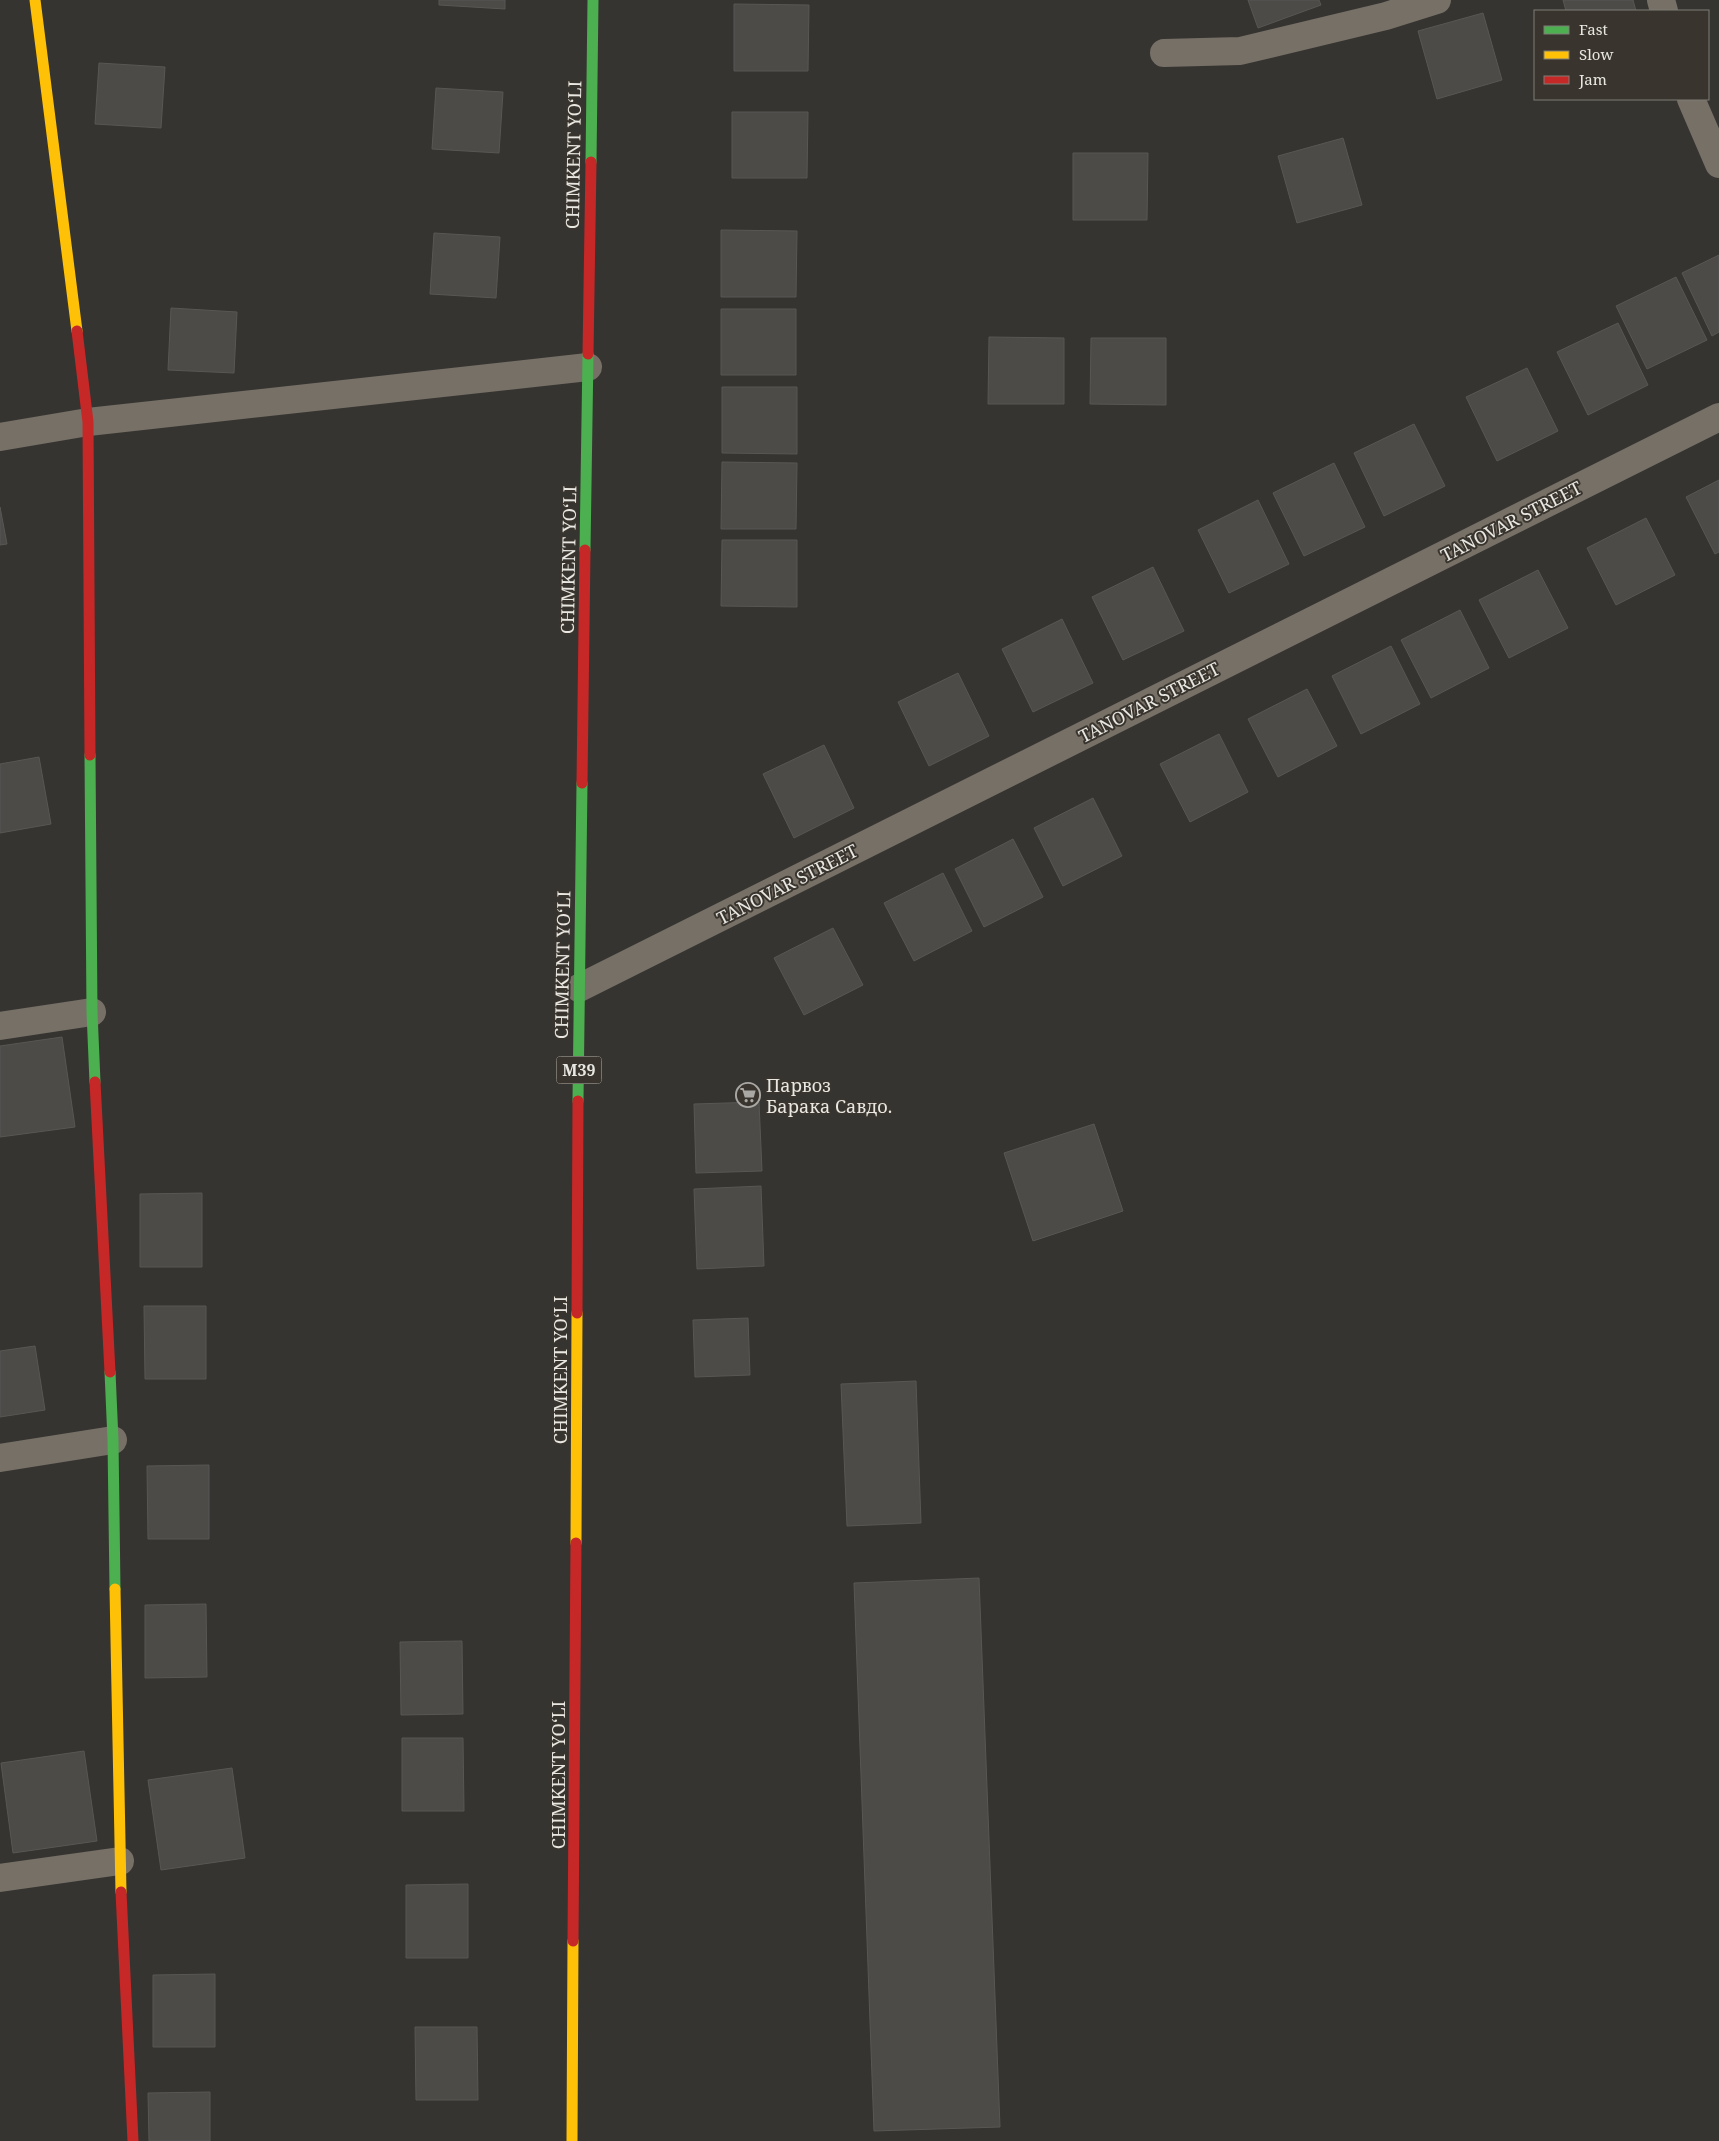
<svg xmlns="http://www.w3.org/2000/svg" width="1719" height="2141" font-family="'Noto Serif',serif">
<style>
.building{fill:#4c4b48;stroke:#595754}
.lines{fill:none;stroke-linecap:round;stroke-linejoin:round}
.street{stroke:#777067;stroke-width:28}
.fast{stroke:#4caf50;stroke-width:11}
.slow{stroke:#ffc107;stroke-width:11}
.jam{stroke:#c62828;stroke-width:11}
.labels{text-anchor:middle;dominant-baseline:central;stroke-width:4;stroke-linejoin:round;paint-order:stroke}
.shield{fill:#39352e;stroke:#b4b2ac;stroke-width:1}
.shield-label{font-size:16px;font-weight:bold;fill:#e9e7e2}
.street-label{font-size:18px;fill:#e9e7e2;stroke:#39352e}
.poi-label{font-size:18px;fill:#e9e7e2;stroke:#39352e;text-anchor:start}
</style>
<rect width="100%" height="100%" fill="#363431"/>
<path class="building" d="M 439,0 L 505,0 L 505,9 L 439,5 Z
M 1248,0 L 1319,0 L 1321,5 L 1258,28 Z
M 1563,0 L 1633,0 L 1636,11 L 1566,11 Z
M 734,4 L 809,5 L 808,71 L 734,71 Z
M 1483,13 L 1502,80 L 1437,99 L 1418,31 Z
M 99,63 L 165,67 L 161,128 L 95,124 Z
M 436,88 L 503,92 L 499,153 L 432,149 Z
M 732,112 L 808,112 L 807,178 L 732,178 Z
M 1343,138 L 1362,205 L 1297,223 L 1278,156 Z
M 1073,153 L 1148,153 L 1147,220 L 1073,220 Z
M 721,230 L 797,231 L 796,297 L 721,297 Z
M 434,233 L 500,237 L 496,298 L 430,294 Z
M 1719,255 L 1719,332 L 1712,336 L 1682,273 Z
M 1676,277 L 1707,340 L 1647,369 L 1616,306 Z
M 171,308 L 237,312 L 234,373 L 168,370 Z
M 721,309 L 796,309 L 796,375 L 721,375 Z
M 1618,323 L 1648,385 L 1588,415 L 1557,352 Z
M 989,337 L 1064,338 L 1064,404 L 988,404 Z
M 1091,338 L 1166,338 L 1166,405 L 1090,404 Z
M 1527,368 L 1558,431 L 1497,461 L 1466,397 Z
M 722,387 L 797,387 L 797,454 L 722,453 Z
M 1414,424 L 1445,486 L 1384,516 L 1354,453 Z
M 722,462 L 797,463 L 796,529 L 721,529 Z
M 1334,463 L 1365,527 L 1304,556 L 1273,493 Z
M 1719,480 L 1719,552 L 1715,554 L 1686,497 Z
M 1258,500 L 1289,564 L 1229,593 L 1198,530 Z
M 0,507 L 7,544 L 0,545 Z
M 1646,518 L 1675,575 L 1616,605 L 1587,548 Z
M 722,540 L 797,540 L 797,607 L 721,606 Z
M 1153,567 L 1184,631 L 1123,660 L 1092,597 Z
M 1538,570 L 1568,628 L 1509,658 L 1479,600 Z
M 1460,610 L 1489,668 L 1431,698 L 1401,640 Z
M 1062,619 L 1093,683 L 1033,712 L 1002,649 Z
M 1391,646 L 1420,704 L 1361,734 L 1332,676 Z
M 958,673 L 989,736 L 929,766 L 898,702 Z
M 1307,689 L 1337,746 L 1278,777 L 1248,719 Z
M 1219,734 L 1248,792 L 1190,822 L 1160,764 Z
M 824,745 L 854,808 L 794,838 L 763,774 Z
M 39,757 L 51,824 L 0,833 L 0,764 Z
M 1093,798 L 1122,856 L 1063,886 L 1034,828 Z
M 1013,839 L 1043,897 L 984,927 L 955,869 Z
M 943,873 L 972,931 L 914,961 L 884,903 Z
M 833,928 L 863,985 L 804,1015 L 774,958 Z
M 62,1037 L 75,1127 L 0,1137 L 0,1046 Z
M 759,1102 L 762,1171 L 696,1173 L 694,1104 Z
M 1094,1124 L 1123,1211 L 1033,1241 L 1004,1153 Z
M 761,1186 L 764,1266 L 697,1269 L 694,1189 Z
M 202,1193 L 202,1267 L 140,1267 L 140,1194 Z
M 144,1306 L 206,1306 L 206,1379 L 145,1379 Z
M 748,1318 L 750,1375 L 695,1377 L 693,1320 Z
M 35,1346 L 45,1410 L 0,1417 L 0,1351 Z
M 916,1381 L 921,1523 L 847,1526 L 841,1384 Z
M 209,1465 L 209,1539 L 148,1539 L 147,1466 Z
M 979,1578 L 1000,2127 L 874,2131 L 854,1583 Z
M 206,1604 L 207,1677 L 145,1678 L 145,1605 Z
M 462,1641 L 463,1714 L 401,1715 L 400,1642 Z
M 402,1738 L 463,1738 L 464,1811 L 402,1811 Z
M 84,1751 L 97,1841 L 13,1853 L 1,1763 Z
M 232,1768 L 245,1858 L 161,1870 L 148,1780 Z
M 468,1884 L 468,1958 L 406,1958 L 406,1885 Z
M 215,1974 L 215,2047 L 153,2047 L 153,1975 Z
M 415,2027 L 477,2027 L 478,2100 L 416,2100 Z
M 210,2092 L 210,2141 L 149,2141 L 148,2093 Z"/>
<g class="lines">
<path class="street" d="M 1661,0 L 1664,11
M 1164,53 L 1240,51 L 1386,16 L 1437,0
M 1691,99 L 1719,164
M 0,437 L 88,422 L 588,367
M 579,988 L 1719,417
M 0,1026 L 92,1012
M 0,1458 L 113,1440
M 0,1878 L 120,1861"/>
<path class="fast" d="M 591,162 L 593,0
M 585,550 L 588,354
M 90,755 L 92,1012 L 95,1082
M 578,1101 L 582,783
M 110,1372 L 113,1440 L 115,1589"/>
<path class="slow" d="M 35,0 L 77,331
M 576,1543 L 577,1313
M 115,1589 L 121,1892
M 572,2141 L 573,1941"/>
<path class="jam" d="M 77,331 L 88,422 L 90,755
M 588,354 L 591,162
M 582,783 L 585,550
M 95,1082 L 110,1372
M 577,1313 L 578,1101
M 121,1892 L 133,2141
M 573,1941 L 576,1543"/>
</g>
<defs>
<symbol id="supermarket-ring" viewBox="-11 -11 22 22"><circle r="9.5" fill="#39352e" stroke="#aaa8a4" stroke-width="1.5"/><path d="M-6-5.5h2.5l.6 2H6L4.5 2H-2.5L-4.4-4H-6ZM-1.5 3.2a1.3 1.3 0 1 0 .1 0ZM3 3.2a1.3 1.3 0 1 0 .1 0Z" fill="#aaa8a4"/></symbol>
</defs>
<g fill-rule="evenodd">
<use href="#supermarket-ring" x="734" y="1081" width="28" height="28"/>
</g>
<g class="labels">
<rect class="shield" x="556.5" y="1056.5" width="45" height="27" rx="4"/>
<g class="shield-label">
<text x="579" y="1070">M39</text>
</g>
<g class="street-label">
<text transform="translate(573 155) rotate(-89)">CHIMKENT YO‘LI</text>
<text transform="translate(1511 521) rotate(-27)">TANOVAR STREET</text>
<text transform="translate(568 560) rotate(-89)">CHIMKENT YO‘LI</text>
<text transform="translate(1149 702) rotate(-27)">TANOVAR STREET</text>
<text transform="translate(787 884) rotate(-27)">TANOVAR STREET</text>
<text transform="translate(562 965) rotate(-89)">CHIMKENT YO‘LI</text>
<text transform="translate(560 1370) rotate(-90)">CHIMKENT YO‘LI</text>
<text transform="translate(558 1775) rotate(-90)">CHIMKENT YO‘LI</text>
</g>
<g class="poi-label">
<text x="766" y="1085">Парвоз<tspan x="766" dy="21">Барака Савдо.</tspan></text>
</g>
</g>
<rect x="1534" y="10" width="175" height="90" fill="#39352e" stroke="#7f7c76"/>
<rect x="1544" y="26" width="25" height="8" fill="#4caf50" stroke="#7f7c76"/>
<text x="1579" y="35" font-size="15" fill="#e9e7e2">Fast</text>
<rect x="1544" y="51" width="25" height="8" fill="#ffc107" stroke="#7f7c76"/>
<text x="1579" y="60" font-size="15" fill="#e9e7e2">Slow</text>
<rect x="1544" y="76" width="25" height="8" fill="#c62828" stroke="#7f7c76"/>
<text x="1579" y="85" font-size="15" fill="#e9e7e2">Jam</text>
</svg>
